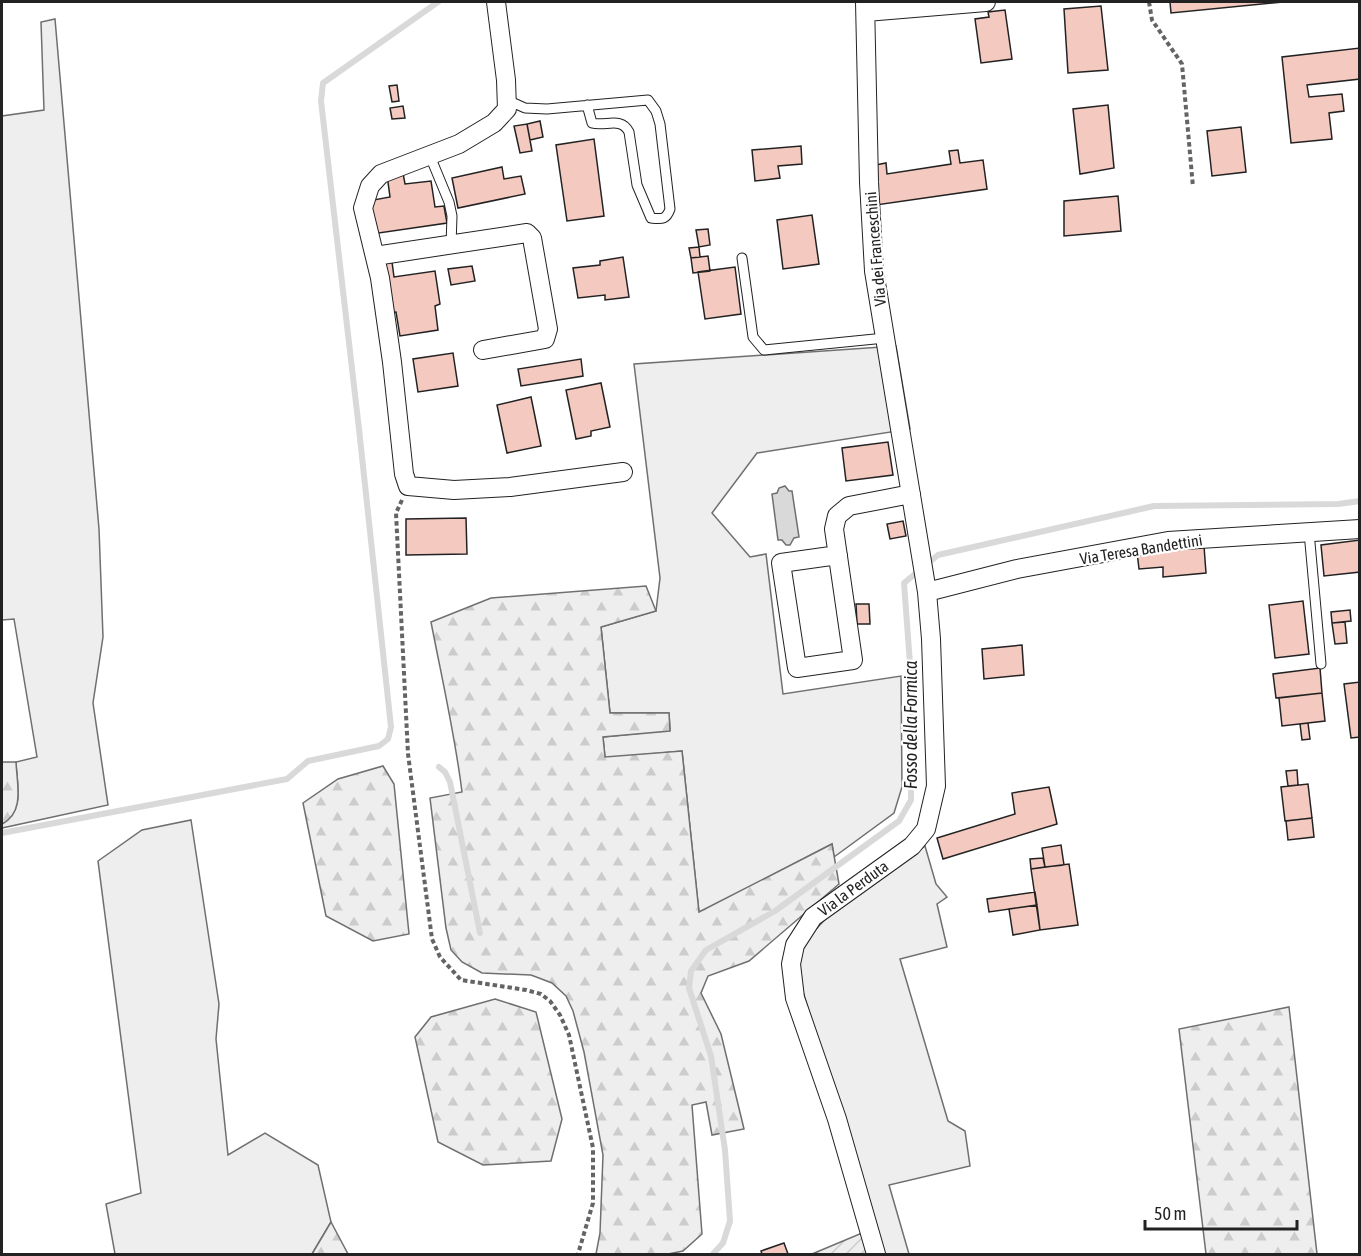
<svg xmlns="http://www.w3.org/2000/svg" width="1361" height="1256" font-family="'Asap Condensed',sans-serif">
<style>
.grass{fill:#eee;stroke:#6f6f6f;stroke-width:1.5}
.forest{fill:url(#forest-firs);stroke:#6f6f6f;stroke-width:1.5}
.garden{fill:url(#garden-furrows);stroke:#6f6f6f;stroke-width:1.5}
.water{fill:#d9d9d9;stroke:#6f6f6f;stroke-width:1.5}
.lines{fill:none;stroke-linecap:round;stroke-linejoin:round}
.stream{stroke:#d9d9d9;stroke-width:6}
.building{fill:#f3c9c0;stroke:#222;stroke-width:1.5}
.service-casing{stroke:#222;stroke-width:11}
.minor-casing{stroke:#222;stroke-width:20}
.path{stroke:#646464;stroke-width:4;stroke-dasharray:4.5 3;stroke-linecap:butt}
.service{stroke:#fff;stroke-width:9}
.minor{stroke:#fff;stroke-width:18}
.labels{text-anchor:middle;dominant-baseline:central;stroke-width:4.5;stroke-linejoin:round;paint-order:stroke}
.street-label{font-size:16px;fill:#222;stroke:#fff}
.water-label{font-size:18px;font-style:italic;fill:#222;stroke:#fff}
</style>
<defs>
<pattern id="forest-firs" width="22" height="20" patternUnits="userSpaceOnUse" patternTransform="scale(1.5)"><rect width="22" height="20" fill="#eee"/><path d="M5 1l3.5 6h-7zM16 11l3.5 6h-7z" fill="#ccc"/></pattern>
<pattern id="garden-furrows" width="10" height="10" patternUnits="userSpaceOnUse" patternTransform="scale(1.5)"><rect width="10" height="10" fill="#eee"/><path d="M-1 1l2-2M0 10L10 0M9 11l2-2" fill="none" stroke="#ccc"/></pattern>
</defs>
<rect width="100%" height="100%" fill="#fff"/>
<path class="grass" d="M 55,19 L 99,529 L 103,637 L 93,703 L 108,805 L 2,828 L 2,824 C 25,811 17,785 16,762 L 37,757 L 14,619 L 2,620 L 2,116 L 44,110 L 41,22 Z
M 896,346 L 910,429 L 757,453 L 712,513 L 750,557 L 766,554 L 783,694 L 901,676 L 902,787 L 894,813 L 834,857 L 832,844 L 699,913 L 682,751 L 605,758 L 603,737 L 670,730 L 669,713 L 610,713 L 601,627 L 656,611 L 660,578 L 634,364 Z
M 191,820 L 219,1004 L 216,1039 L 228,1155 L 265,1133 L 318,1165 L 331,1222 L 312,1254 L 115,1254 L 106,1204 L 141,1193 L 98,861 L 142,830 Z
M 925,846 L 936,884 L 947,897 L 937,904 L 947,947 L 900,959 L 948,1121 L 965,1131 L 970,1166 L 889,1185 L 909,1254 L 884,1254 L 800,982 L 797,964 L 805,941 L 831,913 Z"/>
<path class="forest" d="M 646,586 L 656,611 L 601,627 L 610,713 L 669,713 L 670,731 L 603,737 L 605,757 L 682,751 L 699,912 L 832,844 L 839,884 L 749,961 L 708,976 L 701,993 L 721,1034 L 744,1129 L 712,1135 L 706,1102 L 692,1105 L 702,1234 L 683,1251 L 668,1254 L 596,1254 L 600,1233 L 603,1155 L 584,1052 L 573,1011 L 566,996 L 552,983 L 531,975 L 482,973 L 462,962 L 451,950 L 446,928 L 430,798 L 462,792 C 455,735 442,679 431,622 L 491,598 Z
M 2,762 L 16,762 C 17,785 25,812 2,824 Z
M 383,766 L 394,784 L 409,934 L 373,941 L 326,916 L 303,803 L 338,779 Z
M 495,999 L 536,1012 L 562,1119 L 551,1161 L 483,1165 L 438,1142 L 415,1037 L 431,1017 Z
M 1289,1007 L 1317,1254 L 1206,1254 L 1179,1029 Z
M 331,1222 L 348,1254 L 312,1254 Z"/>
<path class="garden" d="M 862,1233 L 869,1254 L 812,1254 Z"/>
<path class="water" d="M 785,486 L 789,491 L 792,491 L 799,537 L 794,538 L 790,545 L 786,545 L 782,540 L 778,540 L 772,494 L 777,493 L 779,488 Z"/>
<g class="lines">
<path class="stream" d="M 439,767 L 445,772 L 450,782 L 480,933
M 2,833 L 287,779 L 308,761 L 379,746 L 388,739 L 391,727 L 359,429 L 321,101 L 323,83 L 438,2
M 713,1254 L 723,1243 L 730,1221 L 725,1150 L 711,1056 L 689,988 L 691,971 L 706,950 L 775,911 L 899,821 L 911,800 L 912,691 L 904,583 L 938,555 L 1154,506 L 1338,504 L 1360,501"/>
</g>
<path class="building" d="M 1170,2 L 1283,2 L 1171,13 Z
M 1101,6 L 1108,70 L 1068,73 L 1064,9 Z
M 1005,10 L 1012,59 L 981,63 L 975,19 L 989,17 L 988,12 Z
M 1360,48 L 1360,79 L 1307,85 L 1309,97 L 1342,94 L 1344,111 L 1329,113 L 1332,139 L 1291,143 L 1282,57 Z
M 397,85 L 399,101 L 392,102 L 389,86 Z
M 1108,105 L 1114,168 L 1080,174 L 1073,109 Z
M 403,106 L 405,118 L 392,119 L 390,108 Z
M 540,121 L 543,137 L 530,140 L 527,124 Z
M 527,124 L 532,151 L 520,153 L 514,126 Z
M 1241,127 L 1246,172 L 1212,176 L 1207,131 Z
M 594,139 L 604,216 L 567,221 L 556,145 Z
M 801,146 L 802,164 L 778,166 L 780,178 L 755,181 L 752,150 Z
M 958,150 L 960,163 L 983,160 L 987,189 L 876,205 L 870,166 L 886,163 L 887,174 L 951,164 L 949,151 Z
M 502,167 L 504,179 L 521,176 L 525,194 L 458,208 L 452,178 Z
M 403,173 L 405,184 L 431,181 L 435,207 L 444,206 L 447,223 L 372,234 L 368,201 L 390,197 L 387,175 Z
M 1118,196 L 1121,231 L 1064,236 L 1064,201 Z
M 812,215 L 819,264 L 783,269 L 777,220 Z
M 708,229 L 710,245 L 699,247 L 696,230 Z
M 699,247 L 700,257 L 691,258 L 689,248 Z
M 708,256 L 710,271 L 693,273 L 691,258 Z
M 623,257 L 629,297 L 605,300 L 605,295 L 578,298 L 573,268 L 600,265 L 600,261 Z
M 392,262 L 394,277 L 435,271 L 440,304 L 435,306 L 438,330 L 400,336 L 396,312 L 389,313 L 381,264 Z
M 472,266 L 475,281 L 451,285 L 448,269 Z
M 735,267 L 741,314 L 705,319 L 698,272 Z
M 453,353 L 458,386 L 418,392 L 413,359 Z
M 581,359 L 583,376 L 521,386 L 518,369 Z
M 601,383 L 610,427 L 591,431 L 591,436 L 576,439 L 566,390 Z
M 531,397 L 541,446 L 507,453 L 497,405 Z
M 888,442 L 893,475 L 846,481 L 842,448 Z
M 466,518 L 467,554 L 406,555 L 406,519 Z
M 903,521 L 906,536 L 890,539 L 887,524 Z
M 1360,540 L 1360,572 L 1324,576 L 1321,545 Z
M 1204,546 L 1206,573 L 1163,577 L 1163,567 L 1139,569 L 1137,552 Z
M 1303,601 L 1309,654 L 1275,658 L 1269,605 Z
M 856,604 L 869,604 L 870,624 L 857,624 Z
M 1350,610 L 1351,621 L 1332,623 L 1331,612 Z
M 1345,622 L 1347,643 L 1335,644 L 1332,623 Z
M 1022,645 L 1024,675 L 984,679 L 982,649 Z
M 1320,668 L 1322,693 L 1276,698 L 1273,674 Z
M 1360,682 L 1360,737 L 1351,738 L 1344,684 Z
M 1322,693 L 1325,721 L 1282,726 L 1279,698 Z
M 1308,723 L 1310,739 L 1302,740 L 1300,724 Z
M 1297,770 L 1298,785 L 1288,786 L 1286,771 Z
M 1308,784 L 1312,818 L 1285,821 L 1281,787 Z
M 1049,787 L 1057,824 L 943,859 L 937,838 L 1015,814 L 1012,793 Z
M 1312,818 L 1314,837 L 1288,840 L 1286,821 Z
M 1061,845 L 1064,865 L 1045,867 L 1042,848 Z
M 1043,858 L 1045,867 L 1031,869 L 1030,859 Z
M 1069,864 L 1078,925 L 1040,930 L 1031,869 Z
M 1035,892 L 1037,905 L 989,912 L 987,899 Z
M 1037,905 L 1040,930 L 1013,935 L 1009,909 Z
M 784,1243 L 788,1254 L 762,1254 L 761,1251 Z"/>
<g class="lines">
<defs>
<path id="service" d="M 507,100 L 525,108 L 547,109 L 648,100 L 656,111 L 660,124 L 670,209 C 666,220 662,219 651,218 L 637,185 L 629,132 C 621,116 605,127 592,123 L 587,105
M 430,156 L 449,202 L 452,216 L 451,245
M 742,258 L 753,337 L 764,350 L 885,338
M 1309,532 L 1321,664"/>
<path id="minor" d="M 496,2 L 506,80 L 507,109 L 494,123 L 459,144 L 381,174 L 370,186 L 363,208 L 380,278 L 392,362 L 404,474 L 408,486 L 454,490 L 510,487 L 623,472
M 865,2 L 869,182 L 874,271 L 927,592 L 931,639 L 936,786 L 926,829 L 912,846 L 813,917 L 795,945 L 791,964 L 795,998 L 837,1119 L 876,1254
M 866,12 L 986,2
M 375,256 L 527,233 L 532,238 L 548,329 L 545,339 L 483,350
M 838,555 L 781,563 L 797,668 L 853,660 L 834,529 L 837,516 L 849,506 L 911,494
M 927,592 L 1017,569 L 1168,541 L 1360,529"/>
</defs>
<use href="#service" class="service-casing"/>
<use href="#minor" class="minor-casing"/>
<path class="path" d="M 1149,2 L 1152,20 L 1182,64 L 1193,187
M 402,500 L 396,513 L 408,754 L 432,939 L 440,957 L 461,980 L 526,990 L 541,994 L 550,1001 L 560,1015 L 569,1035 L 593,1148 L 593,1203 L 578,1254"/>
<use href="#service" class="service"/>
<use href="#minor" class="minor"/>
</g>
<g class="labels">
<g class="street-label">
<text transform="translate(875 249) rotate(-95)">Via dei Franceschini</text>
<text transform="translate(1141 549) rotate(-9)">Via Teresa Bandettini</text>
<text transform="translate(853 888) rotate(-36)">Via la Perduta</text>
</g>
<g class="water-label">
<text transform="translate(910 725) rotate(-90)">Fosso della Formica</text>
</g>
</g>
<rect width="1361" height="1256" fill="none" stroke="#222222" stroke-width="6"/>
<path d="M1145 1220v9h152v-9" fill="none" stroke="#222222" stroke-width="3"/>
<text x="1154" y="1220" font-size="18" fill="#222222" stroke="#ffffff" stroke-width="4.5" paint-order="stroke">50 m</text>
</svg>
